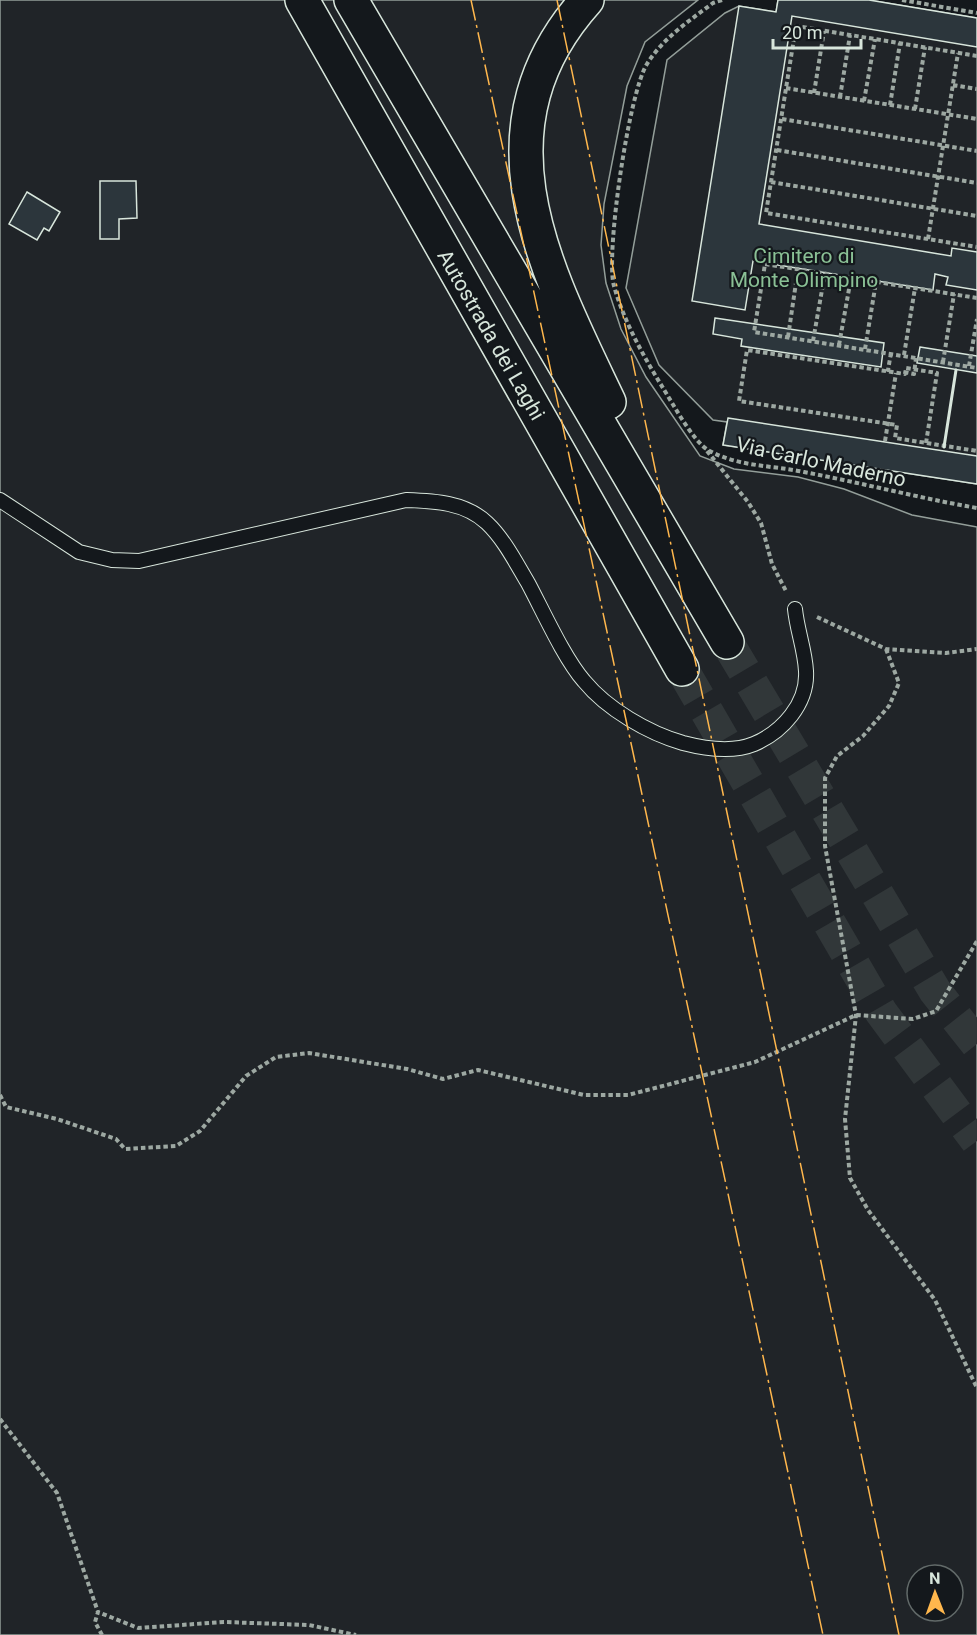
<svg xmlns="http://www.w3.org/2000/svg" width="977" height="1635" font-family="Roboto,sans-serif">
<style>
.green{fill:#202428;stroke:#939e99;stroke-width:1.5;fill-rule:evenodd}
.building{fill:#2c363c;stroke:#d8e6dc;stroke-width:1.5}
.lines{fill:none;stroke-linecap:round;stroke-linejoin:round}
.highway-tunnel{stroke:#313739;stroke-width:33;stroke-dasharray:33 16;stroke-linecap:butt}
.lane-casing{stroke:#d8e6dc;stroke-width:16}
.highway-casing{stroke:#d8e6dc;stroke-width:36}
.path{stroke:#9da8a2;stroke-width:4;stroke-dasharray:4.5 3;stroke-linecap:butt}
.lane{stroke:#14181c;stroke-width:14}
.highway{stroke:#14181c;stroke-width:33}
.wall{stroke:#d8e6dc;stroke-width:3}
.power{stroke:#ffb74d;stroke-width:1.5;stroke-dasharray:21 4.5 3 4.5;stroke-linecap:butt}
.labels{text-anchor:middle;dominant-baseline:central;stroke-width:4.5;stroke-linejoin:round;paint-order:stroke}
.park-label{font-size:21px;fill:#8ac095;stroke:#14181c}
.street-label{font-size:21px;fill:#d8e6dc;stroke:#14181c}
</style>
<rect width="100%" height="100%" fill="#14181c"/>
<path class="green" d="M 0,0 L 698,0 L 645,42 L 627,86 L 604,204 L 601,245 L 606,283 L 621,329 L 646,377 L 700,456 L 734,469 L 798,477 L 844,489 L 912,515 L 977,527 L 977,1635 L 0,1635 ZM 917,1575 L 953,1575 L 953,1611 L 917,1611 Z
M 778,0 L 869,0 L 977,18 L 977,484 L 723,445 L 727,422 L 713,420 L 659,365 L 626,288 L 667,60 L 725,13 L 739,6 L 776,12 Z"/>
<path class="building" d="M 778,0 L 869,0 L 977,18 L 977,47 L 792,16 L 759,224 L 951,256 L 952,248 L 977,252 L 977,290 L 946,285 L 948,277 L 935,274 L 933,290 L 753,261 L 745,310 L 692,301 L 739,6 L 776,12 Z
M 100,181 L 136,181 L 137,218 L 119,219 L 119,239 L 100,239 Z
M 27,192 L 60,212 L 49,231 L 44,228 L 37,240 L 9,224 Z
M 715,318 L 884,343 L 881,367 L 741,346 L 742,339 L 713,334 Z
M 920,347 L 977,356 L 977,373 L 917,363 Z
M 728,418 L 977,456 L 977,484 L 723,445 Z"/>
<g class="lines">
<path class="highway-tunnel" d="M 727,642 L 935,991 L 977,1044
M 682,669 L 881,1012 L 977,1141"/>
<defs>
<path id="lane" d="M 0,500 L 79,552 L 112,560 L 139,561 L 406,500 C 434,501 465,502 487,523 C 504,539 516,563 528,583 C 543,611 564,658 584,681 C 607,709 648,733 683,743 C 706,749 732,753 754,744 C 782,732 808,704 806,671 C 805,650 797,630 795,609"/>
<path id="highway" d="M 302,0 L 682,669
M 351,0 L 727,642
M 587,0 C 470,130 546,270 609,402"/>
</defs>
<use href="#lane" class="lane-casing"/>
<use href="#highway" class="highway-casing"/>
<path class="path" d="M 722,0 L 713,3 C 689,21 663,38 647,64 C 629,92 605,255 614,286 C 624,322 644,357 663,388 C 673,404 693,441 708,450 C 738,467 771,465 804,472 C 862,483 919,498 977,508
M 902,0 L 977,13
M 977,56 L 796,26 L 766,213 L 977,247
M 953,85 L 977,89
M 786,88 L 977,119
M 814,93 L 824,31
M 840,97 L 850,35
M 864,101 L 875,39
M 890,105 L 900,43
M 915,109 L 925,47
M 782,119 L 977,151
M 777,150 L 977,183
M 771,182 L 977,216
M 928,239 L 958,53
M 977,298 L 765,264 L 754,332 L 977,368
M 788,337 L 798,269
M 813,341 L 825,273
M 839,345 L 851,278
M 865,349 L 876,282
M 891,353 L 888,370 L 891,370
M 904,355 L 915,288
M 943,362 L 954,294
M 969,366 L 977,319
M 904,372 L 914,374 L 916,358
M 885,441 L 896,373
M 926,443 L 937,373 L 906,368 L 905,374 L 747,350 L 739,401 L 897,425 L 895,438 L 977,451
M 707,451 L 748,502 L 761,523 L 772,564 L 786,591
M 817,617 L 886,649 L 946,653 L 977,649
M 886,649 L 899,683 L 889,706 L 863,736 L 837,756 L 825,778 L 825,846 L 856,1015 L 845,1119 L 850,1178 L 868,1210 L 935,1300 L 977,1388
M 0,1095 L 6,1107 L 57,1119 L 116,1139 L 125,1149 L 176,1146 L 200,1131 L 246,1076 L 276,1057 L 309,1053 L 407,1069 L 443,1079 L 478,1070 L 584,1095 L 628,1095 L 755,1062 L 856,1015 L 913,1019 L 936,1011 L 977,941
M 0,1419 L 57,1493 L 98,1612
M 102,1635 L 95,1622 L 98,1612 L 138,1628 L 224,1622 L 309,1625 L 356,1635"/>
<use href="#lane" class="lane"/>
<use href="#highway" class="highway"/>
<path class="wall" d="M 944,447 L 956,370"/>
<path class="power" d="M 471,0 L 823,1635
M 557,0 L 899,1635"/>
</g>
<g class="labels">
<g class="park-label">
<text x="804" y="256">Cimitero di<tspan x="804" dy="24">Monte Olimpino</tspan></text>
</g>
<g class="street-label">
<text transform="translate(491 335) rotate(60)">Autostrada dei Laghi</text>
<text transform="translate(821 462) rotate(12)">Via Carlo Maderno</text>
</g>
</g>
<g transform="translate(935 1593) rotate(359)"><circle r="28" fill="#14181c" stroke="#626a69" stroke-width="1.5"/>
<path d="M0-4.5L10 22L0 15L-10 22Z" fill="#ffb74d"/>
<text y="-9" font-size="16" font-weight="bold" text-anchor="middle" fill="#d8e6dc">N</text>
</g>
<path d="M773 39v9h88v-9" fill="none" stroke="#d8e6dc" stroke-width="3"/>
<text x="782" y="39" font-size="18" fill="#d8e6dc" stroke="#14181c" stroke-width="4.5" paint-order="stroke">20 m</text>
</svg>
